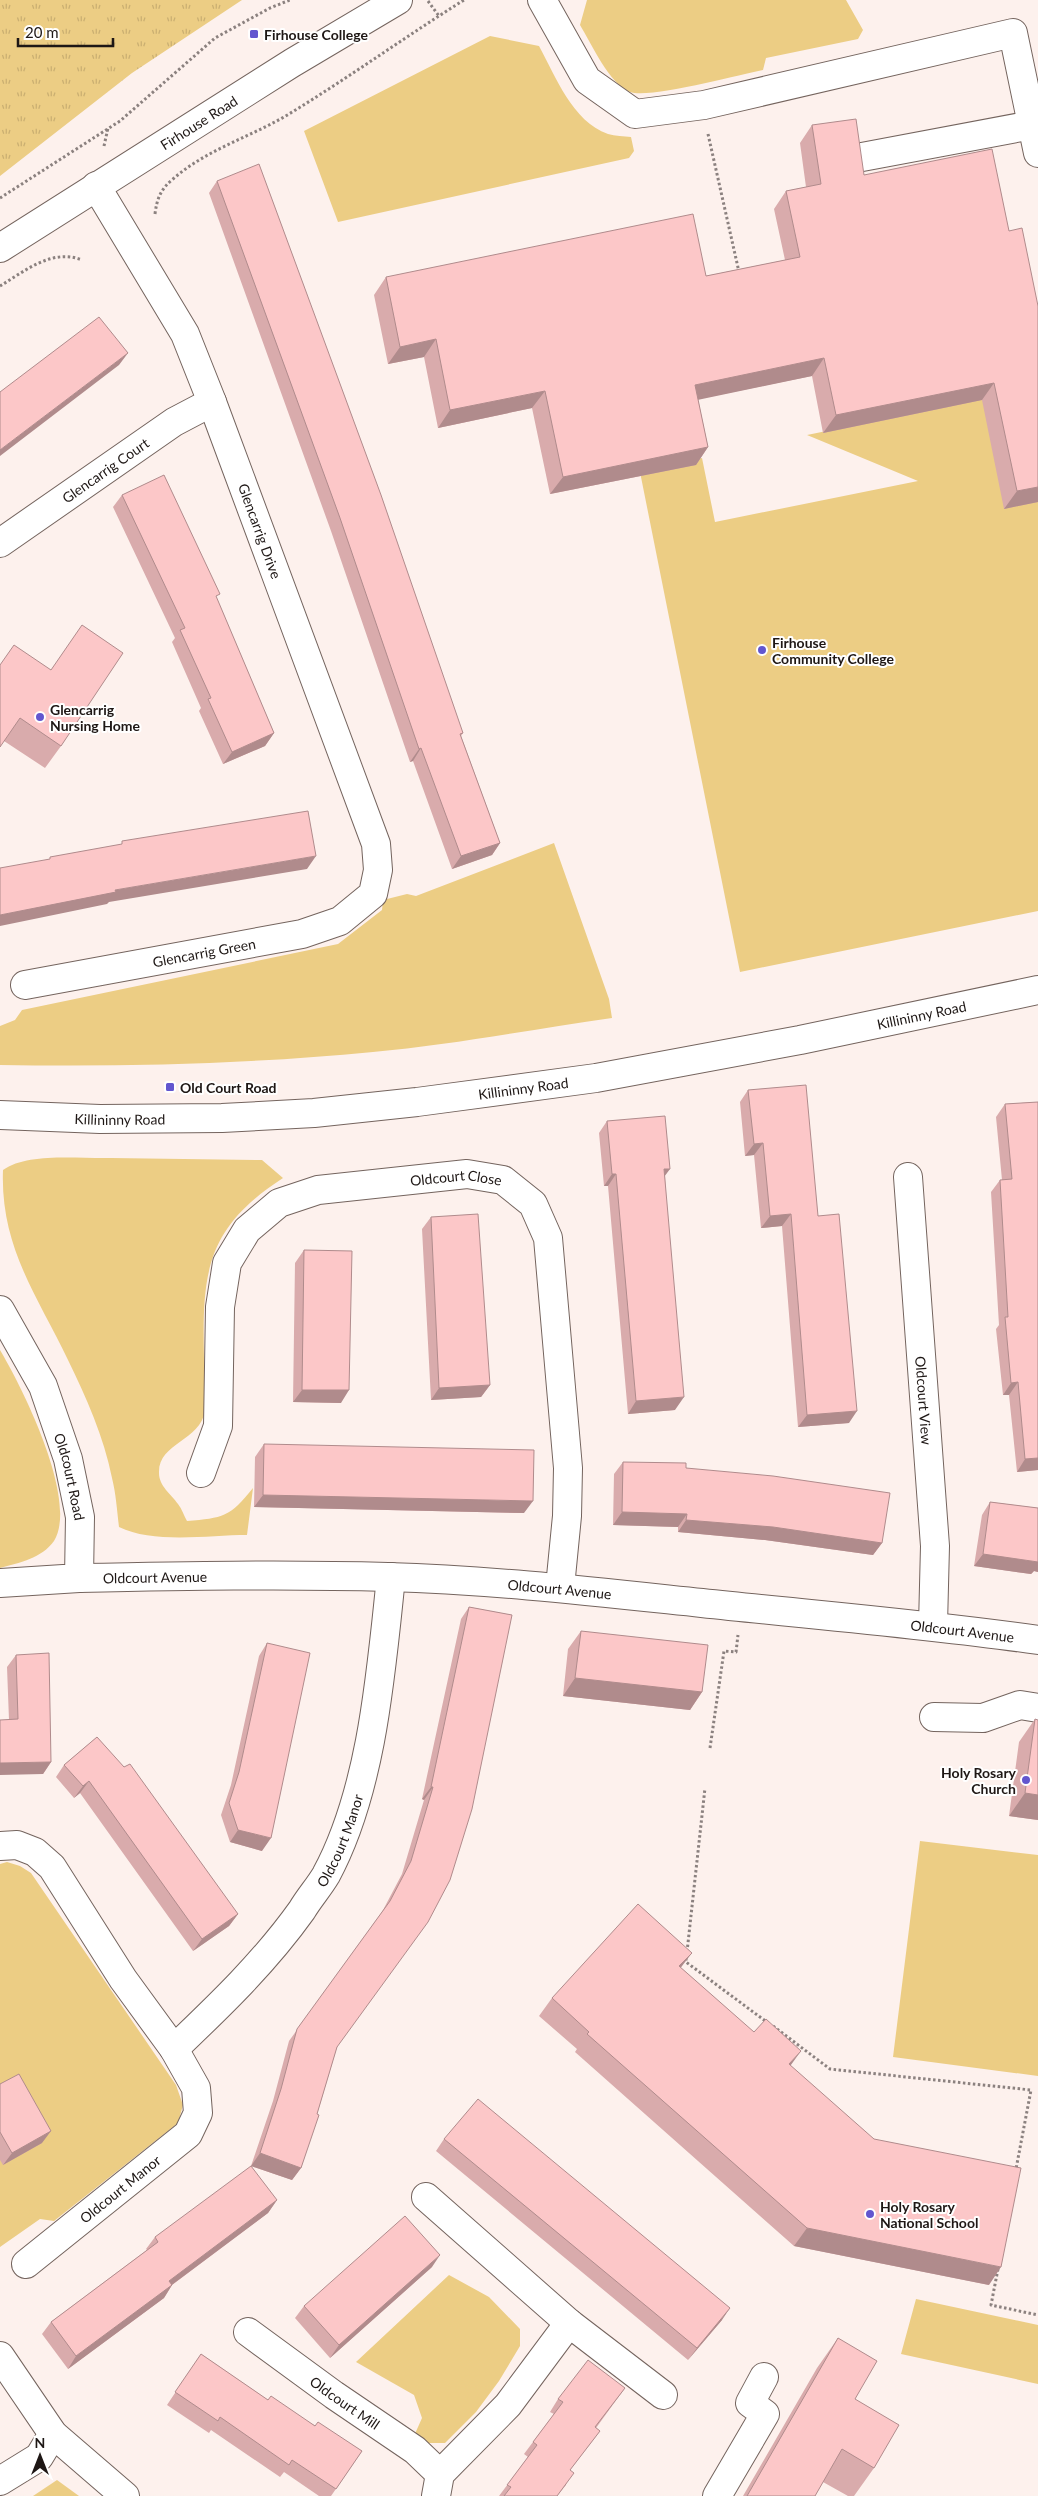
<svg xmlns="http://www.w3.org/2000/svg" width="1038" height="2496" font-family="Lato,sans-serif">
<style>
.grass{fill:#eccd84}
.park{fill:url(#park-tufts)}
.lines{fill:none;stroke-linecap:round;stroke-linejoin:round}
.minor-casing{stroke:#74645e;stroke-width:30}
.major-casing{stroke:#74645e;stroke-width:30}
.path{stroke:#8b817f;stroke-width:3;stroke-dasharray:2.5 2.5;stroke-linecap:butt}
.minor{stroke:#fff;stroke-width:28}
.major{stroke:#fff;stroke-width:28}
.wall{fill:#d9abac}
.shaded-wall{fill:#b08b8c}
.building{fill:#fcc7c8;stroke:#b08b8c}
.poi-dot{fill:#6256cf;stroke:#fff;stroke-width:2}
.labels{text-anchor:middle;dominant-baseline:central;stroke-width:4;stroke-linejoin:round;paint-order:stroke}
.poi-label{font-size:14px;font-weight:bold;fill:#1e1715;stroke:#fff;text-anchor:start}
.street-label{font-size:14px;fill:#1e1715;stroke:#fff}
</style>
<defs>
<pattern id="park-tufts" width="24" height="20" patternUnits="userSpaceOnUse" patternTransform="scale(1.25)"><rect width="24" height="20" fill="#eccd84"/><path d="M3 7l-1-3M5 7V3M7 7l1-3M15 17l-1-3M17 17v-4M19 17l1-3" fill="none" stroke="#caaf71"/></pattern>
</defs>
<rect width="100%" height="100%" fill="#fdf1ed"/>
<path class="grass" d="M 587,0 L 846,0 L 863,30 L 858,39 L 766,58 L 763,70 C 738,75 649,99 630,92 C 610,85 591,43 580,25 Z
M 490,36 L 539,46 C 556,77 572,121 608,134 C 615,136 624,136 631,137 L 634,151 L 629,158 L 338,222 L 304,131 Z
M 982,399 L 1038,502 L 1038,911 L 740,972 L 640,472 L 702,458 L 715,522 L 918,481 L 807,435 Z
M 554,843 L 609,999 L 612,1018 C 534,1029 452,1045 373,1052 C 249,1064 124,1067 0,1065 L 0,1026 L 15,1020 L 22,1010 L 338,944 L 382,910 L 383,900 L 407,894 L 416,896 Z
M 111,1158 L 262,1160 L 283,1178 C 206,1228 202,1272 204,1358 C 204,1375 208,1395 205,1411 C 200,1441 158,1443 159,1473 C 159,1486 171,1494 178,1504 C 182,1509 184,1516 187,1521 C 223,1518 230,1517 253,1488 L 247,1535 C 209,1535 153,1544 119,1527 C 117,1510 116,1494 112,1478 C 104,1437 86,1397 68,1360 C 38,1297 0,1247 3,1170 C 28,1152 80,1159 111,1158 Z
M 0,1350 C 22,1387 79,1500 54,1541 C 42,1558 19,1563 0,1568 Z
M 920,1841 L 1038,1855 L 1038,2076 L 893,2057 Z
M 7,1862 L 20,1866 L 31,1873 L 176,2085 L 183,2105 L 178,2123 L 54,2221 L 40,2219 L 0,2247 L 0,1864 Z
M 449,2275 L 489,2297 L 520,2329 L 520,2346 L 499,2381 L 476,2412 L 445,2443 L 427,2443 L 414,2436 L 422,2418 L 414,2395 L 356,2362 Z
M 916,2299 L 1038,2325 L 1038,2384 L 901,2354 Z
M 57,2480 L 79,2496 L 33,2496 Z"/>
<path class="park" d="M 0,0 L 242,0 L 132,73 L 0,176 Z"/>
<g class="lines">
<defs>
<g id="minor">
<path d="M 542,0 L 587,80 L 635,114 L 704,105 L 1013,33 L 1038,153"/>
<path d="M 862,157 L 1032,125"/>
<path id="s1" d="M 0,543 L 174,422 L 212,402"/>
<path id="s2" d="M 25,985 L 302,934 L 340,921 L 373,894 L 378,870 L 376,844 L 212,402 L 185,334 L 96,186"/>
<path id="s3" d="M 908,1177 L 935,1546 L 933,1625"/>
<path id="s4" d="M 0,1310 L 43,1386 L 68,1459 L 80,1517 L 79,1578 L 0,1583"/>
<path id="s5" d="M 201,1473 L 218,1426 L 220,1307 L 227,1263 L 247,1230 L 279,1203 L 318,1190 L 467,1174 L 503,1180 L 533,1204 L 548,1238 L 568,1468 L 567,1516 L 560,1587"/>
<path id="s6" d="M 79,1578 C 182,1576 285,1574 388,1577 C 493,1580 597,1592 702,1603 C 814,1615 926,1624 1038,1640"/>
<path d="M 934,1717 L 983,1718 L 1020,1705 L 1038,1708"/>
<path d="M 0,1846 L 17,1845 L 35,1852 L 52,1867 L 123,1979 L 174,2049 L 196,2088 L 198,2113 L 188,2134 L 26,2264"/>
<path id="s7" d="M 174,2049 C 220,2005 265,1962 302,1910 C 309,1898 319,1887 326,1875 C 372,1790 381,1673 391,1577"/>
<path d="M 426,2197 L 569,2323 L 663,2395"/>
<path id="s8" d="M 248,2332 L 334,2395 L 415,2450 L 440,2474"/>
<path d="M 0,2356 L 53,2434 L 125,2496"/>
<path d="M 0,2481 L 39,2457 L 53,2434"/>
<path d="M 436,2496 L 440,2474 L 508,2405 L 569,2323"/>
<path d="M 717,2496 L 765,2414 L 750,2403 L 764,2377"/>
</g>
<g id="major">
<path id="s9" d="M 0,248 L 292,63 L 398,0"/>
<path id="s10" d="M 0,1115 L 100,1119 L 222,1118 L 314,1113 L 417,1102 L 596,1078 L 800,1040 L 1038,990"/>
</g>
</defs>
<use href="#minor" class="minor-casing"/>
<use href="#major" class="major-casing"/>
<path class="path" d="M 428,1 L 439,16
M 708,134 L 739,272
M 104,146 L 108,128
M 0,198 L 120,121 L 215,38 L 270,8 L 290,0
M 155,214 C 157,198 161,189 173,179 C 207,149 251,137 289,114 C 348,78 405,37 464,0
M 0,286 C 25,271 52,248 82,260
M 710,1748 L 724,1651 L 736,1652 L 738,1635
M 687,1952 L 705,1788
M 686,1958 L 686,1962 L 768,2023
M 773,2026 L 830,2069 L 1031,2090 L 1016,2169
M 998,2269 L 991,2305 L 1038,2315"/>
<use href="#minor" class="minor"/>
<use href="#major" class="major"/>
</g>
<path class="wall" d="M 812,125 L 864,175 L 1009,231 L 1038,306 L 1038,502 L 1004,509 L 982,400 L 823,433 L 812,376 L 698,399 L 708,447 L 696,465 L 550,494 L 532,408 L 438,428 L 424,357 L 388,364 L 374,295 L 386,277 L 706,276 L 785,260 L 774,209 L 786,191 L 806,187 L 800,143 Z
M 217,181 L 463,733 L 461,736 L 500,843 L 492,855 L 452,869 L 413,761 L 410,762 L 331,531 L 209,193 Z
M 122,495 L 217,599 L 274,733 L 265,746 L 223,764 L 199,711 L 201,708 L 172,642 L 175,638 L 113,507 Z
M 0,664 L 61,746 L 45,768 L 4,741 Z
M 748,1090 L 818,1216 L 849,1423 L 798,1427 L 782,1226 L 761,1228 L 754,1155 L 745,1156 L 740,1102 Z
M 1038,1102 L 1038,1470 L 1017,1472 L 1009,1395 L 1003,1395 L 996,1329 L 999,1325 L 991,1192 L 1000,1180 L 1002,1180 L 996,1117 L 1005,1104 Z
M 607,1121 L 665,1176 L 675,1410 L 628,1414 L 608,1186 L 604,1186 L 599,1133 Z
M 431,1217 L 490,1385 L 481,1397 L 431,1400 L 422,1229 Z
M 304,1250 L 341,1403 L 293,1402 L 295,1263 Z
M 264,1444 L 524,1513 L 254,1507 L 255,1457 Z
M 623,1462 L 686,1468 L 882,1543 L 873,1555 L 765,1540 L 678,1532 L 678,1527 L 613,1525 L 614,1474 Z
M 990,1502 L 1038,1508 L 1038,1572 L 1034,1571 L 1031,1574 L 974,1566 L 982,1515 Z
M 469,1607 L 512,1615 L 337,2047 L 301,2168 L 292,2180 L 251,2166 L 273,2101 L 289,2041 L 382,1912 L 402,1874 L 424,1800 L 422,1799 L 461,1619 Z
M 581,1631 L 702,1692 L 690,1710 L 563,1696 L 568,1649 Z
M 267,1643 L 262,1851 L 230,1842 L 221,1815 L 231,1785 L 259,1656 Z
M 16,1655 L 51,1762 L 43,1774 L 9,1720 L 7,1667 Z
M 1035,1719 L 1038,1820 L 1009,1816 L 1019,1742 Z
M 97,1737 L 238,1914 L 229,1926 L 193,1951 L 80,1793 L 74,1798 L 56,1777 L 64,1765 Z
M 681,1968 L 790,2065 L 989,2285 L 794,2246 L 575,2052 L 577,2049 L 539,2016 L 552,1998 Z
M 0,2084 L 42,2143 L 3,2165 L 0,2160 Z
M 444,2139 L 722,2320 L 688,2360 L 436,2151 Z
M 277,2200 L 268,2213 L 172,2285 L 164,2298 L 68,2369 L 42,2334 L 51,2322 L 147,2250 L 146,2249 L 155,2237 Z
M 432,2267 L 330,2358 L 295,2318 L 304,2306 Z
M 838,2338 L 874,2468 L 854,2496 L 848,2496 L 823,2482 L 815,2496 L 743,2496 L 817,2368 Z
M 201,2354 L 268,2400 L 362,2451 L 331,2496 L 319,2496 L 284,2472 L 280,2477 L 211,2430 L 209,2433 L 167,2405 Z
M 625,2388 L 596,2428 L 600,2431 L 570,2470 L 566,2485 L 557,2496 L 499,2496 L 528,2457 L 524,2454 L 554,2414 L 550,2412 L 558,2399 Z"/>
<path class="shaded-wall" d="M 436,339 L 424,357 L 388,364 L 400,347 Z
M 128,353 L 119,365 L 0,456 L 0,450 Z
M 824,358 L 812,376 L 683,403 L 695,385 Z
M 994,383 L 982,400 L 823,433 L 836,415 Z
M 545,391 L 532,408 L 438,428 L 450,410 Z
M 708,447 L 696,465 L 550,494 L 563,477 Z
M 1038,487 L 1038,502 L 1004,509 L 1017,491 Z
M 274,733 L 265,746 L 223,764 L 232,752 Z
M 421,748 L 413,761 L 410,762 L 419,749 Z
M 500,843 L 492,855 L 452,869 L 461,856 Z
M 316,856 L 307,869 L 109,902 L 107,904 L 0,926 L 0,915 L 115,890 Z
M 763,1143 L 754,1155 L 745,1156 L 754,1144 Z
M 664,1169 L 670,1169 L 661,1181 Z
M 612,1174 L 616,1174 L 608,1186 L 604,1186 Z
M 791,1214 L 782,1226 L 761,1228 L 770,1216 Z
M 1018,1382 L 1009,1395 L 1003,1395 L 1011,1383 Z
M 490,1385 L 481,1397 L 431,1400 L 439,1388 Z
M 302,1390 L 349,1390 L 341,1403 L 293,1402 Z
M 684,1397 L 675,1410 L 628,1414 L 636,1401 Z
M 857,1411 L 849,1423 L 798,1427 L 807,1415 Z
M 1038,1458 L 1038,1470 L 1017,1472 L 1025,1459 Z
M 263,1495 L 533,1501 L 524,1513 L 254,1507 Z
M 622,1512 L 687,1514 L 678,1527 L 613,1525 Z
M 686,1520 L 773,1527 L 882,1543 L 873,1555 L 765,1540 L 678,1532 Z
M 983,1554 L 1038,1562 L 1038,1572 L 1034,1571 L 1031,1574 L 974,1566 Z
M 575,1678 L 702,1692 L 690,1710 L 563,1696 Z
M 51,1762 L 43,1774 L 0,1775 L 0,1763 Z
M 89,1781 L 80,1793 L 74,1798 L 83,1786 Z
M 431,1787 L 433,1787 L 424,1800 L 422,1799 Z
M 1025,1793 L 1038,1795 L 1038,1820 L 1009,1816 Z
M 238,1830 L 271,1838 L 262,1851 L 230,1842 Z
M 238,1914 L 229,1926 L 193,1951 L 202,1939 Z
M 692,1953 L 679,1970 L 679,1966 Z
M 801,2051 L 788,2069 L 789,2064 Z
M 51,2131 L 42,2143 L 3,2165 L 12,2153 Z
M 260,2153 L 301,2168 L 292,2180 L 251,2166 Z
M 277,2200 L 268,2213 L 161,2293 L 169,2281 Z
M 807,2228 L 1001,2267 L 989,2285 L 794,2246 Z
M 440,2255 L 432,2267 L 330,2358 L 339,2345 Z
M 172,2285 L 164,2298 L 68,2369 L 76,2356 Z
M 730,2308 L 722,2320 L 688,2360 L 697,2348 Z"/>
<path class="building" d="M 856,119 L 864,175 L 992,149 L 1009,231 L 1022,228 L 1038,306 L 1038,487 L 1017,491 L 994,383 L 836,415 L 824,358 L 695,385 L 708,447 L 563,477 L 545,391 L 450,410 L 436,339 L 400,347 L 386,277 L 693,214 L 706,276 L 800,257 L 786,191 L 821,184 L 812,125 Z
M 259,164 L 381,495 L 463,733 L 460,734 L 500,843 L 461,856 L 421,748 L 419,749 L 340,518 L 217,181 Z
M 99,317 L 128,353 L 0,450 L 0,392 Z
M 164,475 L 220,594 L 216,596 L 274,733 L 232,752 L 208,699 L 211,698 L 180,630 L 185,628 L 122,495 Z
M 82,625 L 123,653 L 61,746 L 20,718 L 0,747 L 0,665 L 14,645 L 51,670 Z
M 308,811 L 316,856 L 115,890 L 116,892 L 0,915 L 0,868 L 50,859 L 50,857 L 122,844 L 122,841 Z
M 806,1085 L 818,1216 L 839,1214 L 857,1411 L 807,1415 L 791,1214 L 770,1216 L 763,1143 L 754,1144 L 748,1090 Z
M 1038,1102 L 1038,1458 L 1025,1459 L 1018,1382 L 1011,1383 L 1005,1317 L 1008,1317 L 1000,1180 L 1012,1179 L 1005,1104 Z
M 665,1116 L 670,1169 L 664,1169 L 684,1397 L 636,1401 L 616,1174 L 612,1174 L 607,1121 Z
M 478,1214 L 490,1385 L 439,1388 L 431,1217 Z
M 304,1250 L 352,1251 L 349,1390 L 302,1390 Z
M 264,1444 L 534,1450 L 533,1501 L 263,1495 Z
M 623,1462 L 686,1463 L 686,1468 L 773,1476 L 890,1493 L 882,1543 L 773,1527 L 686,1520 L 687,1514 L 622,1512 Z
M 990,1502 L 1038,1508 L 1038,1562 L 983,1554 Z
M 469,1607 L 512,1615 L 472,1809 L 450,1880 L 428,1922 L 337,2047 L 317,2114 L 319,2115 L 301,2168 L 260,2153 L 281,2089 L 297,2029 L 390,1901 L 411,1861 L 433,1787 L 431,1787 Z
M 581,1631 L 708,1645 L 702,1692 L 575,1678 Z
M 267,1643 L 310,1653 L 271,1838 L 238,1830 L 229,1803 L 239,1772 Z
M 49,1653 L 51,1762 L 0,1763 L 0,1720 L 18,1719 L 16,1655 Z
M 1035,1719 L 1038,1720 L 1038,1795 L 1025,1793 Z
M 97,1737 L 124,1767 L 130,1764 L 238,1914 L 202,1939 L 89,1781 L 83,1786 L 64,1765 Z
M 638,1904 L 692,1953 L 679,1966 L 754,2032 L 766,2019 L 801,2051 L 789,2064 L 874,2139 L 1021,2168 L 1001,2267 L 807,2228 L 587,2034 L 589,2032 L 552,1998 Z
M 19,2074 L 51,2131 L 12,2153 L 0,2132 L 0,2084 Z
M 478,2099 L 730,2308 L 697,2348 L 444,2139 Z
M 251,2166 L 277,2200 L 169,2281 L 172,2285 L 76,2356 L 51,2322 L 158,2242 L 155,2237 Z
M 405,2216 L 440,2255 L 339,2345 L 304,2306 Z
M 838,2338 L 877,2361 L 855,2399 L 899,2425 L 874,2468 L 842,2449 L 815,2496 L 747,2496 Z
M 201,2354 L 268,2400 L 271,2396 L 315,2426 L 318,2422 L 362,2451 L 336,2489 L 292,2460 L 289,2465 L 220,2417 L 218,2421 L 175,2392 Z
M 588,2360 L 625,2388 L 595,2427 L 600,2431 L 570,2470 L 574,2473 L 557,2496 L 504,2496 L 511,2487 L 507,2485 L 537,2445 L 533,2442 L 563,2402 L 558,2399 Z"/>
<g class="poi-dot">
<rect x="249" y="29" width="10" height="10" rx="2.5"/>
<circle cx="762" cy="650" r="5"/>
<circle cx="40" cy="717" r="5"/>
<rect x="165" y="1082" width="10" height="10" rx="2.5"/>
<circle cx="1026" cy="1780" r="5"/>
<circle cx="870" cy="2214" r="5"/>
</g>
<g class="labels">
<g class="poi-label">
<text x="264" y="34">Firhouse College</text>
<text x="772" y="642">Firhouse<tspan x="772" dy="16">Community College</tspan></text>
<text x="50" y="709">Glencarrig<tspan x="50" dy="16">Nursing Home</tspan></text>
<text x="180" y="1087">Old Court Road</text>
<text x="1016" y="1772" text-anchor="end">Holy Rosary<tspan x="1016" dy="16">Church</tspan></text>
<text x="880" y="2206">Holy Rosary<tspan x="880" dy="16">National School</tspan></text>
</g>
<g class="street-label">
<text stroke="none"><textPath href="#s9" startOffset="235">Firhouse Road</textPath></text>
<text stroke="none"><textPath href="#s1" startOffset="128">Glencarrig Court</textPath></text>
<text transform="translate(260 531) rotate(70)">Glencarrig Drive</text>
<text stroke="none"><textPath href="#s2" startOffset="182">Glencarrig Green</textPath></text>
<text stroke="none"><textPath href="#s10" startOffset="930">Killininny Road</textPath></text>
<text stroke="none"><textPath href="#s10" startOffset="525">Killininny Road</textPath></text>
<text stroke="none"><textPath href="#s10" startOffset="120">Killininny Road</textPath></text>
<text stroke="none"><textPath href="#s5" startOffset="474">Oldcourt Close</textPath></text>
<text stroke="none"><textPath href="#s3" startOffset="224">Oldcourt View</textPath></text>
<text stroke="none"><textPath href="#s4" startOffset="182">Oldcourt Road</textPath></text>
<text stroke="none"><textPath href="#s6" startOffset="76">Oldcourt Avenue</textPath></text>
<text stroke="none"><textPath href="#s6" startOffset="481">Oldcourt Avenue</textPath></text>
<text stroke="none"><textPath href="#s6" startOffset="886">Oldcourt Avenue</textPath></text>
<text stroke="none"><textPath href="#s7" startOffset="269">Oldcourt Manor</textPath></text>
<text transform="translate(120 2189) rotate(-39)">Oldcourt Manor</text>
<text stroke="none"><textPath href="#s8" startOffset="120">Oldcourt Mill</textPath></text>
</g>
</g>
<g transform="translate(40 2456)" stroke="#ffffff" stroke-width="4" paint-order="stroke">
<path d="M0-4L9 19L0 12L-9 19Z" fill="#1e1715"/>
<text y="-8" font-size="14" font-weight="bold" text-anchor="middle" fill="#1e1715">N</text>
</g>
<path d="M18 38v8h95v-8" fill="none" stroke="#1e1715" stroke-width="2.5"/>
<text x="25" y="38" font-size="15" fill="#1e1715" stroke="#ffffff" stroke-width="4" paint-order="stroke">20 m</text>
</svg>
